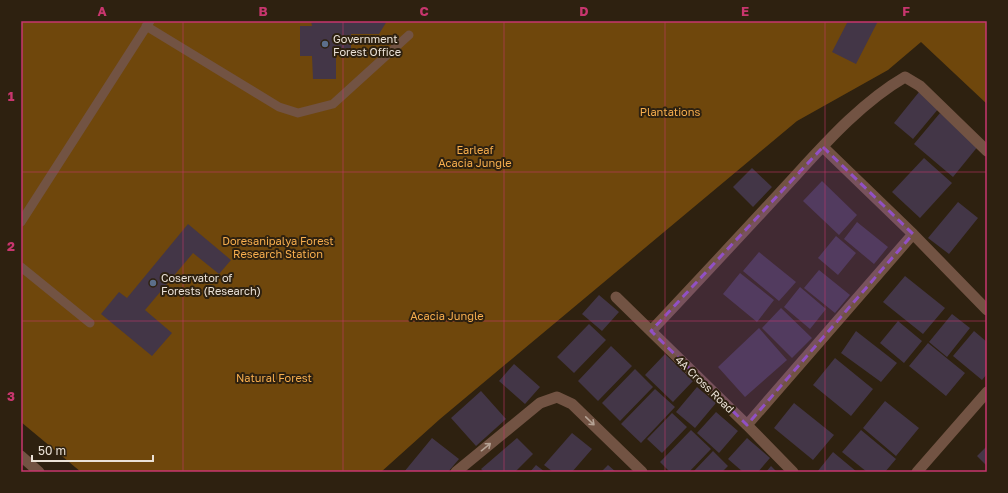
<svg xmlns="http://www.w3.org/2000/svg" width="1008" height="493" font-family="'Golos Text',sans-serif">
<style>
.forest{fill:#6f470c}
.building{fill:#433647}
.lines{fill:none;stroke-linecap:round;stroke-linejoin:round}
.service{stroke:#725343;stroke-width:9}
.minor{stroke:#725343;stroke-width:11}
.tertiary{stroke:#725343;stroke-width:11}
.oneway{stroke:#b5a294}
.marked{fill:#9150c4;fill-opacity:0.2;stroke:#9150c4;stroke-width:3;stroke-dasharray:8 5;stroke-linejoin:round}
.grid{fill:none;stroke:#c8366e;stroke-width:1;stroke-opacity:0.55}
.service-dot{fill:#5c6f8a;stroke:#2e2110;stroke-width:1.5}
.labels{text-anchor:middle;dominant-baseline:central;stroke-width:4;stroke-linejoin:round;paint-order:stroke}
.poi-label{font-size:11px;fill:#ebe2d7;stroke:#2e2110;text-anchor:start}
.park-label{font-size:11px;fill:#f7ae4e;stroke:#2e2110}
.street-label{font-size:11px;fill:#ebe2d7;stroke:#2e2110}
.neatline{fill:none;stroke:#c8366e;stroke-width:1.5}
.grid-label{font-size:13px;text-anchor:middle;font-weight:bold;fill:#c8366e}
</style>
<rect width="100%" height="100%" fill="#2e2110"/>
<path class="forest" d="M 21,21 L 987,21 L 987,104 L 921,42 L 888,70 L 797,121 L 440,419 L 381,472 L 81,472 L 21,422 Z"/>
<path class="building" d="M 311,21 L 387,21 L 379,34 L 351,34 L 351,53 L 336,54 L 336,79 L 313,79 L 312,56 L 300,56 L 300,26 L 312,26 Z
M 848,21 L 878,21 L 856,64 L 832,52 Z
M 919,92 L 939,108 L 913,139 L 894,123 Z
M 940,113 L 979,145 L 953,177 L 914,144 Z
M 924,158 L 952,183 L 920,218 L 892,192 Z
M 752,168 L 772,187 L 753,207 L 733,187 Z
M 822,181 L 857,215 L 839,235 L 803,201 Z
M 958,202 L 978,218 L 949,254 L 928,238 Z
M 857,222 L 888,247 L 874,264 L 844,239 Z
M 188,224 L 231,260 L 219,274 L 193,253 L 145,310 L 172,333 L 152,356 L 101,314 L 119,292 L 127,298 Z
M 836,236 L 856,253 L 838,275 L 818,258 Z
M 759,252 L 796,282 L 779,301 L 743,271 Z
M 819,270 L 850,295 L 835,313 L 804,288 Z
M 740,273 L 774,300 L 757,322 L 723,294 Z
M 905,276 L 945,308 L 923,334 L 883,302 Z
M 800,287 L 826,309 L 810,329 L 784,307 Z
M 599,295 L 619,312 L 602,331 L 582,314 Z
M 781,308 L 812,338 L 792,358 L 762,328 Z
M 952,314 L 970,328 L 947,357 L 929,342 Z
M 898,321 L 922,341 L 904,363 L 880,343 Z
M 589,324 L 606,340 L 574,373 L 557,357 Z
M 759,328 L 787,360 L 745,397 L 718,367 Z
M 856,331 L 897,363 L 881,382 L 841,353 Z
M 974,331 L 987,342 L 987,374 L 982,380 L 953,356 Z
M 928,343 L 965,373 L 946,396 L 909,366 Z
M 611,346 L 632,366 L 598,401 L 578,381 Z
M 665,354 L 693,381 L 673,402 L 645,375 Z
M 835,358 L 873,389 L 851,416 L 813,385 Z
M 514,364 L 540,387 L 525,404 L 499,381 Z
M 635,369 L 653,387 L 620,421 L 602,403 Z
M 697,387 L 716,403 L 695,428 L 676,412 Z
M 655,389 L 675,407 L 641,443 L 621,424 Z
M 481,391 L 506,419 L 476,446 L 451,418 Z
M 885,401 L 919,428 L 896,456 L 863,428 Z
M 794,403 L 834,435 L 813,460 L 774,428 Z
M 716,412 L 738,431 L 719,453 L 697,433 Z
M 672,413 L 687,427 L 662,453 L 647,439 Z
M 691,430 L 711,449 L 689,472 L 670,472 L 660,462 Z
M 861,430 L 896,459 L 885,472 L 867,472 L 842,452 Z
M 572,433 L 592,449 L 572,472 L 553,472 L 544,465 Z
M 432,438 L 459,459 L 448,472 L 404,472 Z
M 517,438 L 533,454 L 515,472 L 484,472 L 481,469 Z
M 747,438 L 770,458 L 758,472 L 743,472 L 728,459 Z
M 987,446 L 987,466 L 977,456 Z
M 713,451 L 728,466 L 722,472 L 693,472 Z
M 833,452 L 857,472 L 817,472 Z
M 536,465 L 545,472 L 530,472 Z
M 608,465 L 616,472 L 601,472 Z
M 771,466 L 777,472 L 766,472 Z"/>
<g class="lines">
<path class="service" d="M 146,26 L 279,107 L 298,113 L 333,104 L 409,35
M 21,222 L 150,21
M 21,267 L 90,323"/>
<path class="minor" d="M 823,147 L 913,234 L 987,310
M 616,297 L 747,425 L 793,472
M 651,331 C 696,283 742,234 787,185 C 822,147 860,103 905,77 L 920,86 L 987,151
M 747,425 L 913,234"/>
<path class="tertiary" d="M 21,456 L 39,472
M 456,472 L 540,403 L 557,397 L 572,404 L 642,472
M 917,472 L 987,392"/>
</g>
<defs><path id="oneway-shaft" d="M-6 0H5M1.5-3L5.5 0L1.5 3" fill="none" stroke-width="1.6" stroke-linecap="round" stroke-linejoin="round"/></defs>
<g class="oneway">
<use href="#oneway-shaft" transform="translate(590 421) rotate(44)"/>
<use href="#oneway-shaft" transform="translate(486 447) rotate(-39)"/>
</g>
<path class="marked" d="M 823,147 L 913,234 L 747,425 L 651,331 Z"/>
<path class="grid" d="M 183,21 L 183,472M 343,21 L 343,472M 504,21 L 504,472M 665,21 L 665,472M 825,21 L 825,472M 21,172 L 987,172M 21,321 L 987,321"/>
<g class="service-dot">
<circle cx="325" cy="44" r="4"/>
<circle cx="153" cy="283" r="4"/>
</g>
<g class="labels">
<g class="poi-label">
<text x="333" y="38">Government<tspan x="333" dy="13">Forest Office</tspan></text>
<text x="161" y="277">Coservator of<tspan x="161" dy="13">Forests (Research)</tspan></text>
</g>
<g class="park-label">
<text x="670" y="111">Plantations</text>
<text x="475" y="149">Earleaf<tspan x="475" dy="13">Acacia Jungle</tspan></text>
<text x="278" y="240">Doresanipalya Forest<tspan x="278" dy="13">Research Station</tspan></text>
<text x="447" y="315">Acacia Jungle</text>
<text x="274" y="377">Natural Forest</text>
</g>
<g class="street-label">
<text transform="translate(705 384) rotate(44)">4A Cross Road</text>
</g>
</g>
<rect width="1008" height="493" fill="none" stroke="#2e2110" stroke-width="44"/>
<path d="M32 455v6h121v-6" fill="none" stroke="#ebe2d7" stroke-width="2"/>
<text x="38" y="455" font-size="12" fill="#ebe2d7" stroke="#2e2110" stroke-width="3" paint-order="stroke">50 m</text>
<rect x="22" y="22" width="964" height="449" class="neatline"/>
<g class="grid-label">
<text x="102" y="16">A</text>
<text x="263" y="16">B</text>
<text x="424" y="16">C</text>
<text x="584" y="16">D</text>
<text x="745" y="16">E</text>
<text x="906" y="16">F</text>
<text x="11" y="101">1</text>
<text x="11" y="251">2</text>
<text x="11" y="401">3</text>
</g>
</svg>
